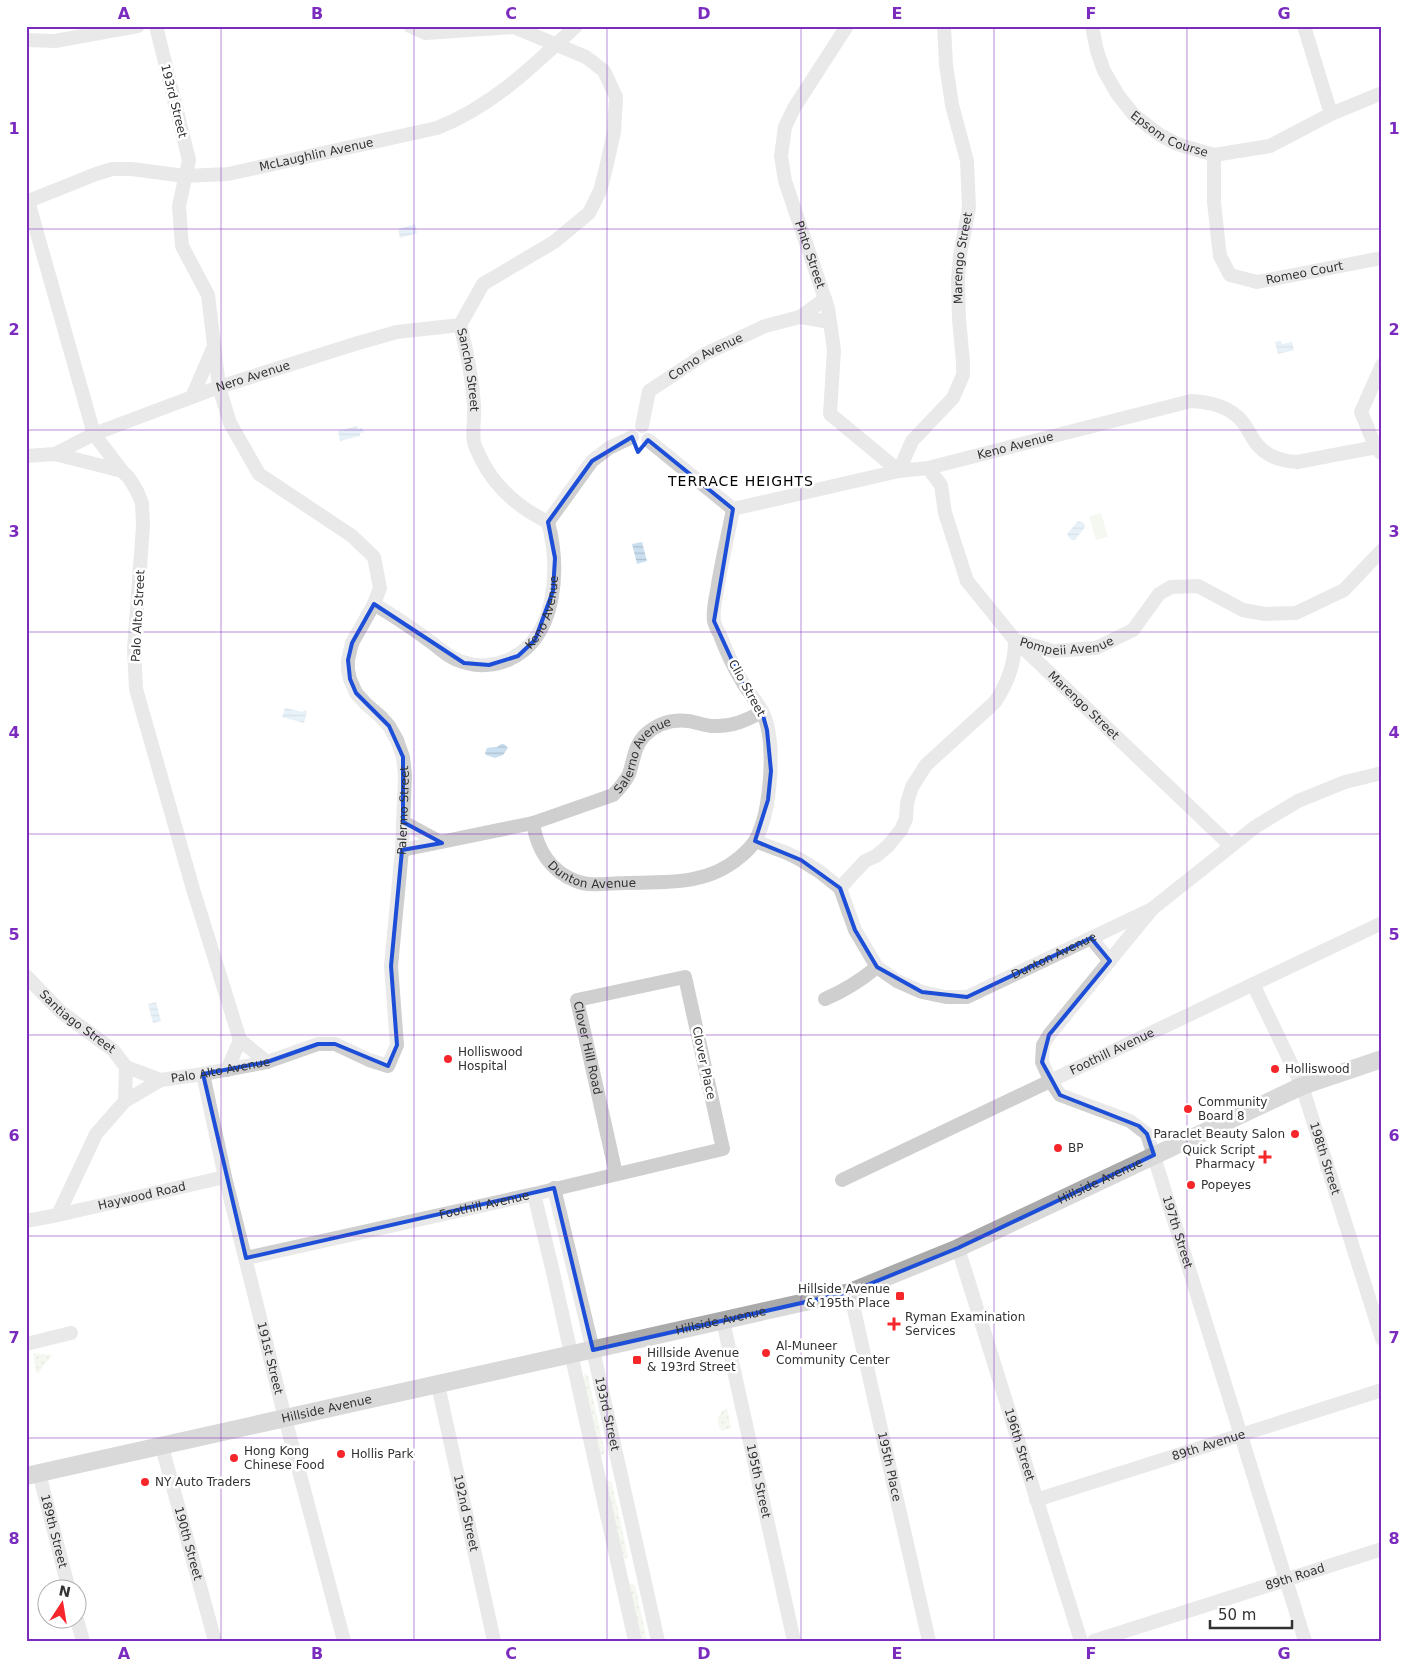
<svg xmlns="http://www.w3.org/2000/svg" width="1408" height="1667" font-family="'DejaVu Sans',sans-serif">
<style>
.grass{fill:url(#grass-dots)}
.pitch{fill:#e7efdf}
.water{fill:url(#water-rules)}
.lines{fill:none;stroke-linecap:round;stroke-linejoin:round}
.minor{stroke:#cfcfcf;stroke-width:14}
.major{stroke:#aaa;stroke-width:18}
.marked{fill:none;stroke:#1d4ed8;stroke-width:4;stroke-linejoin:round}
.grid{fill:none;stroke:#7b2cbf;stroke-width:1;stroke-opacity:0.55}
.poi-dot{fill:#f6262b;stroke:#fff;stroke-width:2}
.labels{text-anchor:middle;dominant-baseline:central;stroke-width:5;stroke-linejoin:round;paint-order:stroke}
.street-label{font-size:12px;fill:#323232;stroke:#fff}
.poi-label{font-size:12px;fill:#323232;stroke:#fff;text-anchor:start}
.neighbourhood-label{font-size:14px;letter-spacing:1px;fill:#000;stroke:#fff}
.neatline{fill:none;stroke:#7b2cbf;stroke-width:2}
.grid-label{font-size:16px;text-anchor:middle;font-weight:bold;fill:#7b2cbf}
</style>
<defs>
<pattern id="grass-dots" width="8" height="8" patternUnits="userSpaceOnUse" patternTransform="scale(1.25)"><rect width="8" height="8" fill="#e7efdf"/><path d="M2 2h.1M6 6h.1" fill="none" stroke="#c7cdc0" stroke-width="1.8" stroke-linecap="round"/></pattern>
<pattern id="water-rules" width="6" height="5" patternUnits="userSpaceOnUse" patternTransform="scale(1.25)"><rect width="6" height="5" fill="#cadff0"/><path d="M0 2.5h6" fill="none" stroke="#aec0ce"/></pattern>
</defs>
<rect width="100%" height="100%" fill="#fff"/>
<path class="grass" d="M 33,1353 L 52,1355 L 38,1373 L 36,1373 Z
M 584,1373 L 588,1376 L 605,1452 L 603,1455 L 599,1455 L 581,1379 L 585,1378 Z
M 727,1408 L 731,1428 L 722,1431 C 715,1423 717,1413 727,1408 Z
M 608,1480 L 612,1483 L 628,1556 L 626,1559 L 622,1559 L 606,1481 Z
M 631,1583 L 635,1585 L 647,1641 L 640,1641 L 629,1584 Z"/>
<path class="pitch" d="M 1101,513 L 1108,537 L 1096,540 L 1089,516 Z"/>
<path class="water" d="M 415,224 L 417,233 L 400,238 L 398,229 Z
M 1281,341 L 1282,344 L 1292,342 L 1294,350 L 1278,354 L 1275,342 Z
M 357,426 L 358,429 L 362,428 L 364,432 L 360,433 L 360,436 L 340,441 L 338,431 Z
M 1078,521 L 1084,523 L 1085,527 L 1075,540 L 1071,540 L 1067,534 Z
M 642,542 L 647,561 L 637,564 L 632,544 Z
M 285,708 L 303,712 L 304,710 L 307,711 L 304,723 L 282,717 Z
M 501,744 L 504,744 L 508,748 L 503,755 L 495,758 L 486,755 L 485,753 L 487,748 L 497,747 Z
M 156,1002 L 161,1021 L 153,1023 L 148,1004 Z"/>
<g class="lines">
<g class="minor">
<path id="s1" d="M 410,26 L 426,33 L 514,27 L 586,57 L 604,71 L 616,97 L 614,132 L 606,168 L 600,191 L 589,213 L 554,242 L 483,284 L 460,325 C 467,351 472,377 474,404 C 475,416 472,430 474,442 C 475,447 478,452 480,457 C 494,486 519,508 548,522"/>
<path id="s2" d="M 847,26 L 794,108 L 785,127 L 781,156 L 785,181 L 828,308 L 834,350 L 830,414 L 899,471 L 912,441 L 953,398 L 963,375 L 963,362 L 959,319 L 958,280 L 960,255 L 969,208 L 967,161 L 952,105 L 946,65 L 944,26"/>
<path id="s3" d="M 1092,26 L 1097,51 L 1104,71 L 1118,95 L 1134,115 L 1160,135 L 1177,144 L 1214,155 L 1270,146 L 1331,114 L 1382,93"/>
<path d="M 1304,26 L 1331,114"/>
<path d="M 26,40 L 55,41 L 138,26"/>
<path id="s4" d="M 1214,155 L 1214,202 L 1218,239 L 1220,256 L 1230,275 L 1257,282 L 1382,258"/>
<path d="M 28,201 L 94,434 L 122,471 L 129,478 L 137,491 L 142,503 L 143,526 L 134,649 L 136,689 L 193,889 L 240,1040 L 267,1062"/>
<path id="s5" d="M 26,202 L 96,174 L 112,169 L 131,169 L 185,176 L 228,174 L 437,128 C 493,106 533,66 576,26"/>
<path d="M 800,317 L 830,322"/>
<path d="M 192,397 L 214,346"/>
<path id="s6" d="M 642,426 L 649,391 L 705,354 L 765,326 L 800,317 L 825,299"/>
<path id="s7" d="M 648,440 L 733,509 L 899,471 L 928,468 L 1191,401 C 1209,402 1224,405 1238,417 C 1246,424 1250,435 1256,443 C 1266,457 1282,461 1297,462 L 1382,446"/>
<path d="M 1381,453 L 1376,448 L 1361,412 L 1382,365"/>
<path d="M 55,454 L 122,471"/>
<path id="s8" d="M 26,456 L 55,454 L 94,434 L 219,387 L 358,343 L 397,332 L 460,325"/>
<path id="s9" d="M 928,468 L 941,485 L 945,513 L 967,581 L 1015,640 L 1231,846"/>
<path d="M 548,522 L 592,461 L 609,448 L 632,437"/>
<path id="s10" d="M 374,604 C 392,615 411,627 428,640 C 440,648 448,658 463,662 C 477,667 494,666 508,660 C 558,638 560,568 548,522"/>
<path d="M 403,822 L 440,842"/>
<path id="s11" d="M 533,823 C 537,849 550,871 576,881 C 590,887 609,883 624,883 C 666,882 706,886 740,857 C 745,853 751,847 755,841 C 771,812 777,741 762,711 C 756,701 749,692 743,683 C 734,668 726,651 720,635 C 718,631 715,626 714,621 C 713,612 715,600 717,591 C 721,563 728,536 733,509"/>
<path id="s12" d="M 755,841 L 787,853 L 801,860 L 820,872 L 840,888 L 855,930 L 877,967 L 897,981 L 922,992 L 946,997 L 967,997 L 1152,909 L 1255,827 L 1298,801 L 1345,782 L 1382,773"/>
<path id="s13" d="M 402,850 L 533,823 L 613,795 C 619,789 625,782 629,774 C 634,760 634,746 645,735 C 657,724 672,719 688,721 C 697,722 705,726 714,726 C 732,727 747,720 762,712"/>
<path id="s14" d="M 840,888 L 865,861 L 876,856 L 888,846 L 901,830 L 906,819 L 907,803 L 912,787 L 926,765 L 995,702 C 1008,683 1015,664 1015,640 L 1053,651 L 1096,648 L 1133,630 L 1159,594 L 1171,587 L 1198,586 L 1243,610 L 1265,614 L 1296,613 L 1344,590 L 1382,550"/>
<path id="s15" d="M 1152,909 L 1049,1035 L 1043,1045 L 1042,1062 L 1050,1080 L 1060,1095 L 1130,1121 L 1147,1134 L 1305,1641"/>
<path d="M 1091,938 L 1110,961"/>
<path id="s16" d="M 26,976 L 61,1012 L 113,1050 L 126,1067 L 161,1080"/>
<path id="s17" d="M 1253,984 L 1302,1086 L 1382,1339"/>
<path d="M 825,999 C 844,991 860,981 877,967"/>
<path d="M 227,1070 L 240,1040"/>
<path id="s18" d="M 203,1074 L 225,1177 L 285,1418 L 344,1641"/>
<path d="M 125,1101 L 126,1067"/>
<path id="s19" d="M 842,1180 L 1382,923"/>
<path id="s20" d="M 554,1188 L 593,1350 L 658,1641"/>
<path d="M 534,1194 L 552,1268 L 635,1641"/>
<path id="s21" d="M 58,1215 L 225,1177"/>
<path id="s22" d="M 26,1221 L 58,1215 L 96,1134 L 125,1101 L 161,1080 L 203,1074 L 267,1062 L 318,1044 L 335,1044 L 369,1060 L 388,1066 L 397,1045 L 391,966 L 402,850 L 405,775 L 403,757 L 397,740 L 389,726 L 380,716 L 366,704 L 356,693 L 350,679 L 348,670 L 348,660 L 352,643 L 374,604 L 380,588 L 374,557 L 352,536 L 259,474 L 230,423 L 219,387 L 208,295 L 182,246 L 179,206 L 189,160 L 156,26"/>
<path id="s23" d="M 958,1248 L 1081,1641"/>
<path id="s24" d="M 246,1258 L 534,1194 L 723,1149 L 685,977 L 577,1000 L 616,1174"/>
<path id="s25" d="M 850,1292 L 929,1641"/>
<path id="s26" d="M 723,1321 L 794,1641"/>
<path d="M 26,1344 L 71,1333"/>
<path id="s27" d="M 438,1385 L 494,1641"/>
<path id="s28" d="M 162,1447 L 215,1641"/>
<path id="s29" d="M 39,1473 L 69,1590"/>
<path id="s30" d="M 1036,1500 L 1382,1390"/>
<path d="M 77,1620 L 83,1641"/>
<path id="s31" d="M 1094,1641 L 1382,1549"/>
</g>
<path class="major" id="s32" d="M 26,1476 L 850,1292 L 958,1248 L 1302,1086 L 1382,1059"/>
</g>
<path d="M0 0H1408V1667H0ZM 632,437 L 638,452 L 648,440 L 733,509 L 714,621 L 742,682 L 762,712 L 767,730 L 771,771 L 768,800 L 755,841 L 801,860 L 840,888 L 855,930 L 877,967 L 922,992 L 967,997 L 1091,938 L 1110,961 L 1049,1035 L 1042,1062 L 1060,1095 L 1139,1126 L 1147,1134 L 1154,1155 L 958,1248 L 850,1292 L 593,1350 L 554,1188 L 246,1258 L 203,1074 L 267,1062 L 318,1044 L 335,1044 L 388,1066 L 397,1045 L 391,966 L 402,850 L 442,843 L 403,822 L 403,757 L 389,726 L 356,693 L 350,679 L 348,660 L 352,643 L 374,604 L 464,663 L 489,665 L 518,656 L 535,640 L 553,591 L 555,558 L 548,522 L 592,461 Z" fill="#fff" fill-opacity=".55" fill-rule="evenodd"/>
<path class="marked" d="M 632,437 L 638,452 L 648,440 L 733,509 L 714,621 L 742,682 L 762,712 L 767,730 L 771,771 L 768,800 L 755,841 L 801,860 L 840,888 L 855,930 L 877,967 L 922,992 L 967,997 L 1091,938 L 1110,961 L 1049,1035 L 1042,1062 L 1060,1095 L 1139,1126 L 1147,1134 L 1154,1155 L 958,1248 L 850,1292 L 593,1350 L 554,1188 L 246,1258 L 203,1074 L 267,1062 L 318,1044 L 335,1044 L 388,1066 L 397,1045 L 391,966 L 402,850 L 442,843 L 403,822 L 403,757 L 389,726 L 356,693 L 350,679 L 348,660 L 352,643 L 374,604 L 464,663 L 489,665 L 518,656 L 535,640 L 553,591 L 555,558 L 548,522 L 592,461 Z"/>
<path class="grid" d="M 221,26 L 221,1641M 414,26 L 414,1641M 607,26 L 607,1641M 801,26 L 801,1641M 994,26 L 994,1641M 1187,26 L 1187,1641M 26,229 L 1382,229M 26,430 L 1382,430M 26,632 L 1382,632M 26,834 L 1382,834M 26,1035 L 1382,1035M 26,1236 L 1382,1236M 26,1438 L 1382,1438"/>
<g class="poi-dot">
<circle cx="448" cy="1059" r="5"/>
<circle cx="1275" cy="1069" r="5"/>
<circle cx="1188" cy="1109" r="5"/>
<circle cx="1295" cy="1134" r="5"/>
<circle cx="1058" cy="1148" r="5"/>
<path d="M1262.5 1149.5h5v5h5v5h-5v5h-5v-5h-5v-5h5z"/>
<circle cx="1191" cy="1185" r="5"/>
<rect x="895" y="1291" width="10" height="10" rx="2.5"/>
<path d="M891.5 1316.5h5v5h5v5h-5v5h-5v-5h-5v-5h5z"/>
<circle cx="766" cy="1353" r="5"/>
<rect x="632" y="1355" width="10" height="10" rx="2.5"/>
<circle cx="341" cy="1454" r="5"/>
<circle cx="234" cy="1458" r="5"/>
<circle cx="145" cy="1482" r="5"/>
</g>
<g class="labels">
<g class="street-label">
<text transform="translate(174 101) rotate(76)">193rd Street</text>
<text stroke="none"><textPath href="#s3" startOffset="141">Epsom Course</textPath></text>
<text stroke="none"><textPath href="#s5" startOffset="299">McLaughlin Avenue</textPath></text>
<text stroke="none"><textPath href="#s2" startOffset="251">Pinto Street</textPath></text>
<text stroke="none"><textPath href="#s2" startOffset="738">Marengo Street</textPath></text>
<text stroke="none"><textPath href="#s4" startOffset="199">Romeo Court</textPath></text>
<text stroke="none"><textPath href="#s6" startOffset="102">Como Avenue</textPath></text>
<text stroke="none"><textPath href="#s1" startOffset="576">Sancho Street</textPath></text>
<text stroke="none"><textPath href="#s8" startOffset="242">Nero Avenue</textPath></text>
<text stroke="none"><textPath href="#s7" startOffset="399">Keno Avenue</textPath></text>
<text stroke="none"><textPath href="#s10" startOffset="215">Keno Avenue</textPath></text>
<text transform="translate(138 616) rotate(-87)">Palo Alto Street</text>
<text stroke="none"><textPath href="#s14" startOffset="369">Pompeii Avenue</textPath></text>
<text transform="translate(747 688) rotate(61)">Clio Street</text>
<text stroke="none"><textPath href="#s9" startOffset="292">Marengo Street</textPath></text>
<text stroke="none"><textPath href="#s13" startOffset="270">Salerno Avenue</textPath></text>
<text stroke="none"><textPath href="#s22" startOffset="702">Palermo Street</textPath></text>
<text stroke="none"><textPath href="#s11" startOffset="90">Dunton Avenue</textPath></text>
<text stroke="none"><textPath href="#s12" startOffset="379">Dunton Avenue</textPath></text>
<text stroke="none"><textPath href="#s16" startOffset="69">Santiago Street</textPath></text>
<text stroke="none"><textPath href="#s24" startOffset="825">Clover Hill Road</textPath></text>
<text stroke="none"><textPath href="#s19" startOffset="299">Foothill Avenue</textPath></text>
<text transform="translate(704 1063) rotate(78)">Clover Place</text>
<text stroke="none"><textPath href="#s22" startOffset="268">Palo Alto Avenue</textPath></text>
<text stroke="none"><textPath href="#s17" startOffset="189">198th Street</textPath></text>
<text stroke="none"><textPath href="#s32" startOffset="1118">Hillside Avenue</textPath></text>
<text stroke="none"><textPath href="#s21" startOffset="86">Haywood Road</textPath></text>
<text stroke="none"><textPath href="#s24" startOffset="244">Foothill Avenue</textPath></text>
<text stroke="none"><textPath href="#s15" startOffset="428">197th Street</textPath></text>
<text stroke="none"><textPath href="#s32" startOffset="712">Hillside Avenue</textPath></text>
<text stroke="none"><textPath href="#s18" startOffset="292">191st Street</textPath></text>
<text stroke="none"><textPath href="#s32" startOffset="308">Hillside Avenue</textPath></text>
<text stroke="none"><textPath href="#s20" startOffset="232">193rd Street</textPath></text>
<text stroke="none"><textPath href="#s23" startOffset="206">196th Street</textPath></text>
<text stroke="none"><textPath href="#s30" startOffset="181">89th Avenue</textPath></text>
<text stroke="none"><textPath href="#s25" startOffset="179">195th Place</textPath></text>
<text stroke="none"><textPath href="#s26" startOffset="164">195th Street</textPath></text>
<text stroke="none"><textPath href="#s27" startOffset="131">192nd Street</textPath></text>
<text stroke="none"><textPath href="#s29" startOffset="60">189th Street</textPath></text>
<text stroke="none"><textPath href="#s28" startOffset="100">190th Street</textPath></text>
<text stroke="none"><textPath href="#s31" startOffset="211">89th Road</textPath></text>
</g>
<g class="poi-label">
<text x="458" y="1052">Holliswood<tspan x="458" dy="14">Hospital</tspan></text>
<text x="1285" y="1069">Holliswood</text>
<text x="1198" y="1102">Community<tspan x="1198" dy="14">Board 8</tspan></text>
<text x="1285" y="1134" text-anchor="end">Paraclet Beauty Salon</text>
<text x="1068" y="1148">BP</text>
<text x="1255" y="1150" text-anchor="end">Quick Script<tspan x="1255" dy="14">Pharmacy</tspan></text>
<text x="1201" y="1185">Popeyes</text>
<text x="890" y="1289" text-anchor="end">Hillside Avenue<tspan x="890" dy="14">&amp; 195th Place</tspan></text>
<text x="905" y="1317">Ryman Examination<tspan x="905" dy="14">Services</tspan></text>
<text x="776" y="1346">Al-Muneer<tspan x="776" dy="14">Community Center</tspan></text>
<text x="647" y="1353">Hillside Avenue<tspan x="647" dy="14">&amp; 193rd Street</tspan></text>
<text x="244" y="1451">Hong Kong<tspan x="244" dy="14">Chinese Food</tspan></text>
<text x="351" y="1454">Hollis Park</text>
<text x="155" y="1482">NY Auto Traders</text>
</g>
<g class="neighbourhood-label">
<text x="741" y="481">TERRACE HEIGHTS</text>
</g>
</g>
<rect width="1408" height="1667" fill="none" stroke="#ffffff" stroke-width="55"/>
<g transform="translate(62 1604) rotate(12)"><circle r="24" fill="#ffffff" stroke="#adadad"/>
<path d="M0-4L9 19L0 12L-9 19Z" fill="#f6262b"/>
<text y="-8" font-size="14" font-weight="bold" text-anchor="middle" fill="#323232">N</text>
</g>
<path d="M1210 1620v8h82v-8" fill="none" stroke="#323232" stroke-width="2.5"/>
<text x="1218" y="1620" font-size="15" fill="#323232" stroke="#ffffff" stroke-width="4" paint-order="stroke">50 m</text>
<rect x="28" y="28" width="1352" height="1612" class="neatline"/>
<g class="grid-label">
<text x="124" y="19">A</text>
<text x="317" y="19">B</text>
<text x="511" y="19">C</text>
<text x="704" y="19">D</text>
<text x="897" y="19">E</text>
<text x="1091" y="19">F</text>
<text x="1284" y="19">G</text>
<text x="14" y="134">1</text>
<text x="1394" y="134">1</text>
<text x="14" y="335">2</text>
<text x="1394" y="335">2</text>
<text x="14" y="537">3</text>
<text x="1394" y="537">3</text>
<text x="14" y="738">4</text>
<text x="1394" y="738">4</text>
<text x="14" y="940">5</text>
<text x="1394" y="940">5</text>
<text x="14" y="1141">6</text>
<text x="1394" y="1141">6</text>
<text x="14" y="1343">7</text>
<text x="1394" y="1343">7</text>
<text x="14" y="1544">8</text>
<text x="1394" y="1544">8</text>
<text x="124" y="1659">A</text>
<text x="317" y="1659">B</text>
<text x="511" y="1659">C</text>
<text x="704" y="1659">D</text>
<text x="897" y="1659">E</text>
<text x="1091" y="1659">F</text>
<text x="1284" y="1659">G</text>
</g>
</svg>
